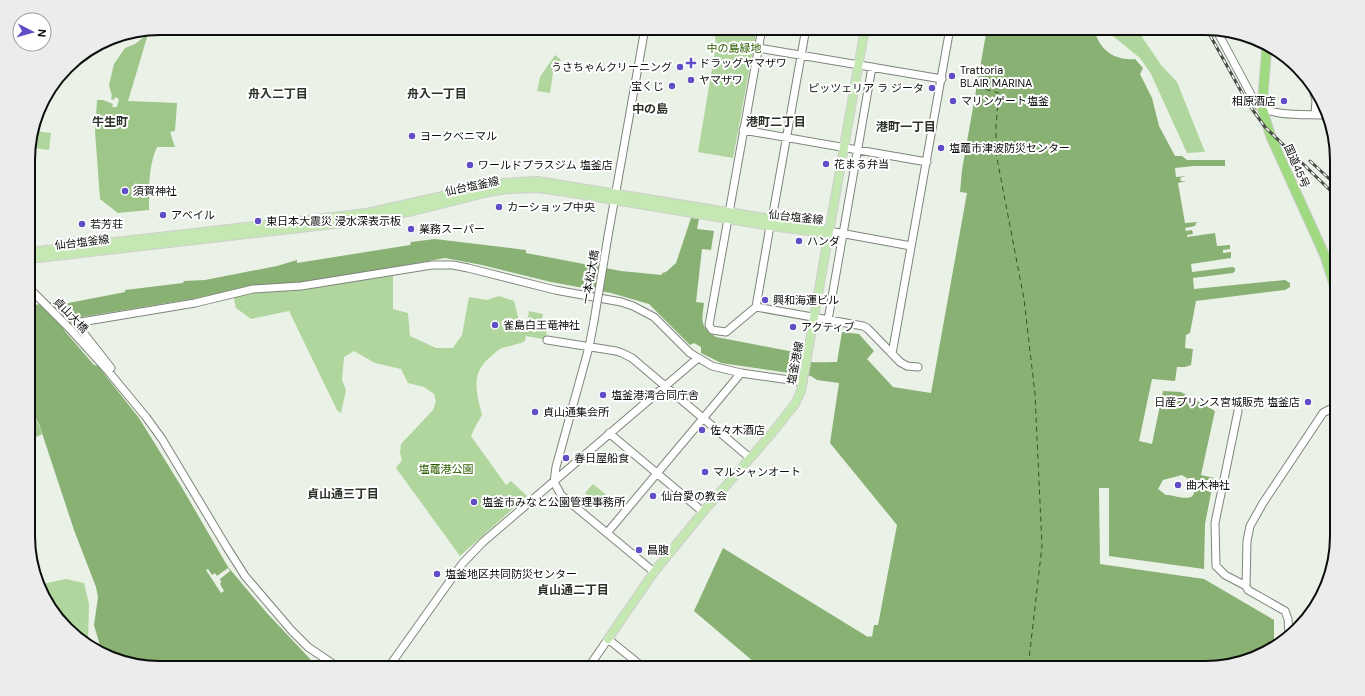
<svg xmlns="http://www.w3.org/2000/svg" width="1365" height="696" font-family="'DM Sans','Noto Sans JP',sans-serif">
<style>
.green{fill:#b0d69d}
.forest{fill:#9dc688}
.water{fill:#8ab174;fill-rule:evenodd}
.pier{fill:#eaf1e7}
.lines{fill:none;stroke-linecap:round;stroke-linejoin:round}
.ferry{stroke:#315618;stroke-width:1;stroke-dasharray:5 4;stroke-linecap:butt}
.secondary-casing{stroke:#7e857b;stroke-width:9}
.primary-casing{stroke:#cecfce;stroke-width:10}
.highway-casing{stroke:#cecfce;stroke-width:11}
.secondary{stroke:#fff;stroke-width:7}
.primary{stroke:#c5e8b3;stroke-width:8}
.highway{stroke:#9fd980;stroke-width:9}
.rail-casing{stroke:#494d47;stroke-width:3}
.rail{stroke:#fff;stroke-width:1.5;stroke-dasharray:4.5;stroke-linecap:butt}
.secondary-bridge-casing{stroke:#7e857b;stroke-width:9;stroke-linecap:butt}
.secondary-bridge{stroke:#fff;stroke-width:7}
.poi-dot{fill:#614ec7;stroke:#fff;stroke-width:1.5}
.labels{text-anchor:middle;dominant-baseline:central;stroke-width:4;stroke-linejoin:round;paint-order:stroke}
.park-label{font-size:11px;fill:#2c5d00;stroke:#fff}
.poi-label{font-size:11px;fill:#0b0e0a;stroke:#fff;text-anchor:start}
.street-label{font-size:11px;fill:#0b0e0a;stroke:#fff}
.neighbourhood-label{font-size:12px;font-weight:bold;fill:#2c312a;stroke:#fff}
.rim{fill:none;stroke:#0b0e0a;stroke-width:2}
</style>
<rect width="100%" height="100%" fill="#eaf1e7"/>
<path class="green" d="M 714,28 L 757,28 L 733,158 L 698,152 L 716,45 Z
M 1103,28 L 1137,28 L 1144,40 L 1161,65 L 1177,82 L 1205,152 L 1187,153 L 1151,74 L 1140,58 Z
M 555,55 L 561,60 L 553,73 L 550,93 L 537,91 L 540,77 Z
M 35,131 L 51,133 L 49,150 L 33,148 Z
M 393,274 L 393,309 L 408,313 L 410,336 L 436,348 L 453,348 L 462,335 L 469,297 L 487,300 L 499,296 L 514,301 L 518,317 L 524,326 L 527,326 L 529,311 L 543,314 L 541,324 L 548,325 L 546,336 L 543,339 L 526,336 L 525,341 C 517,345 509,346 502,348 C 497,350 493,355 489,358 C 470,375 477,393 482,415 L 475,427 L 471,436 L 506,485 L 511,481 L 527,496 L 460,556 L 396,468 L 402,460 L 400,453 L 401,444 L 433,410 L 436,401 L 434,394 L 424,387 L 408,383 L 401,369 L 375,363 L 354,351 L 344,357 L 342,380 L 346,390 L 341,413 L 337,410 L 289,311 L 251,319 L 236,308 L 233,295 Z
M 593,484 L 609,497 L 601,507 L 585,493 Z
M 66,579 L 84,583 L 89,604 L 88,643 L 55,616 L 42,584 Z"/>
<path class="forest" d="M 148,34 L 128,101 L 177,103 L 175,131 L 170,132 L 175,147 L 157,147 C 148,167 149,189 149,210 L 118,213 L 100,199 L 95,131 L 97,100 L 103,100 L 113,104 L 112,107 L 117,107 L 119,99 L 115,97 L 114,100 L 111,99 L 112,96 L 109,85 L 114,64 L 125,48 L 135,44 Z
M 29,402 C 32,413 39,423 42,434 L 29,441 Z"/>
<path class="water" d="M 987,28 L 1094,28 C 1098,49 1114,61 1135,59 L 1143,68 L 1140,74 L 1152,98 L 1159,126 L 1175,156 L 1182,156 L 1187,160 L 1225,160 L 1225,166 L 1194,166 L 1175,168 L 1176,177 L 1186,176 L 1180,178 L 1181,181 L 1186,181 L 1178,183 L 1185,223 L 1199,222 L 1196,223 L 1195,226 L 1185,228 L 1186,231 L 1192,230 L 1193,234 L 1187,235 L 1187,237 L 1215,233 L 1217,246 L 1230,245 L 1230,249 L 1223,250 L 1223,253 L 1231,252 L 1231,258 L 1191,264 L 1192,272 L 1232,267 L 1235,268 L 1235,271 L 1233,273 L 1193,278 L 1194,289 L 1285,280 L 1290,283 L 1290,287 L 1285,290 L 1196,301 L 1190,333 L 1186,335 L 1185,348 L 1193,349 L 1191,365 L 1185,367 L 1177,367 L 1175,381 L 1152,379 L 1139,441 L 1152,444 L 1163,391 L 1181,392 L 1215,411 L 1201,475 L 1214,478 L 1205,524 L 1204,569 L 1109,556 L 1109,488 L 1099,488 L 1100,564 L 1204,579 L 1274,620 L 1274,647 L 1213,668 L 761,668 L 694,611 L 723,548 L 868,637 L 870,636 L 872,637 L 874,625 L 878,625 L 897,525 L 830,443 L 839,383 L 817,380 L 811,376 L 721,363 L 701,353 L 701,347 L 694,343 L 690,345 L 649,304 L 611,293 L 551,282 L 482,265 L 445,258 L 305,283 L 253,286 L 198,298 L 76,318 L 64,330 L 94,365 L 98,366 L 139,418 L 181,486 L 228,567 L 266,612 L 311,660 L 324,668 L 160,668 L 110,656 L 101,649 L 94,625 L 98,597 L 96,587 L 74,530 L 39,424 L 30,408 L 29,402 L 29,306 L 52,302 L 53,306 L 125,292 L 125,290 L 183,283 L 184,281 L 205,280 L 277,266 L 297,260 L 297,263 L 410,245 L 411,242 L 435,239 L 526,250 L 526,253 L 621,271 L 662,275 L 662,273 L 666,272 L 676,263 L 691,218 L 699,219 L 697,229 L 714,231 L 711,250 L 702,249 L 696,302 L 704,303 C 702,321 699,326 716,337 L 794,352 C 805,367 821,361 837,362 L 842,332 L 859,334 L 874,351 L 867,359 L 893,387 L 931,393 L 967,193 L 960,192 L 962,170 ZM 1182,475 C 1187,478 1194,482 1194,489 C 1196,505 1174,494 1166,495 L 1158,489 L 1163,480 Z"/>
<path class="pier" d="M 228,568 L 230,571 L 220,579 L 221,582 L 220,584 L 224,591 L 221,593 L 206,570 L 208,569 L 212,575 L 215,573 L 217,576 Z"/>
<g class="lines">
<path class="ferry" d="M 977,87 L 999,93 L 996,125 L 996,153 L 1024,299 L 1035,394 L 1042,546 L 1028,668"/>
<defs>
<path id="secondary" d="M 762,28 L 709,325 L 712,330 L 726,332 L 756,307 L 770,226
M 1217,31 L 1256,104 C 1272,117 1304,114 1324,115
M 758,48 L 942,79
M 1312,86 L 1316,100 L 1315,115
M 743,130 L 927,162
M 772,219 L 806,28
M 829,231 L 911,246
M 608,236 L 645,28
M 29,288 L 70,329 L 108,371 L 146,417 L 162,439 L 226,546 L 245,576 L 292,631 L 308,647 L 339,668
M 756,307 L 863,326 L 867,328 L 900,362 L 907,366 L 918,367
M 828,320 L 872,67
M 594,321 L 589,347 L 556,467 L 554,482 L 561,495 L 654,572
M 547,340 L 616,351 L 622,353 L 632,358 L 750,458
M 892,354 L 950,28
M 108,371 L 111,368 L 78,326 L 81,322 L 195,303 L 253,289 L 301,286 L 432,265 L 453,265 L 468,268 L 555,290 L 621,302 L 633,306 L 654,317 L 690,353 L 712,366 L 741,373 L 803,382
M 1238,411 L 1215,523 L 1216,566 L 1225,575 L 1246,586
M 609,433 L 703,512
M 607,533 L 741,373
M 1289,634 L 1288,619 L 1285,611 L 1248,590 L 1246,586 L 1247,541 L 1250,526 L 1263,503 L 1323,413 L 1330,409 L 1337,409
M 388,668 L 462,564 L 483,542 L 698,358
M 588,668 L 608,639 L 644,668"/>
<path id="primary" d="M 29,252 L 367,213 L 438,197 L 488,184 L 537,181 L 772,219 L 818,227 L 829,231
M 29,259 L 361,221 L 413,211 L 489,192 L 507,189 L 537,188 L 560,191 L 770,226 L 817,232 L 827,232
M 608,639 L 654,572 L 703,512 L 772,433 L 795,404 L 801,391 L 865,28"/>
<path id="highway" d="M 1267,45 L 1262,108 L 1271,137 L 1325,256 L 1336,291"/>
</defs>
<use href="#secondary" class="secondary-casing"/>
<use href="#primary" class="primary-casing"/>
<use href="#highway" class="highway-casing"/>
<use href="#secondary" class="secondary"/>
<use href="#primary" class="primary"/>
<use href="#highway" class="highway"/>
<defs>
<path id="rail" d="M 1206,28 L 1247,102 L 1265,127 L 1336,196
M 1310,161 L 1336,185"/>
</defs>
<use href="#rail" class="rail-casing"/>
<use href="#rail" class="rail"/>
<defs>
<path id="secondary-bridge" d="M 594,321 L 608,236"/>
</defs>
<use href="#secondary-bridge" class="secondary-bridge-casing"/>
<use href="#secondary-bridge" class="secondary-bridge"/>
</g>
<g class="poi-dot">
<path d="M689 57h4v4h4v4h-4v4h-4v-4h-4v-4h4z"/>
<circle cx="680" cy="67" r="4"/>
<circle cx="952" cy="76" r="4"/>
<circle cx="691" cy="80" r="4"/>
<circle cx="672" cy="86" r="4"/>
<circle cx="932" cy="88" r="4"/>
<circle cx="953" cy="101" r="4"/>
<circle cx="1284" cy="101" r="4"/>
<circle cx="412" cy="136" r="4"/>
<circle cx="941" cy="148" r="4"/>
<circle cx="826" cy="164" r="4"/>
<circle cx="470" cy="165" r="4"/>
<circle cx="125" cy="191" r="4"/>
<circle cx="499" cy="207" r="4"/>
<circle cx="163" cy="215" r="4"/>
<circle cx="258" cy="221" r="4"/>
<circle cx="82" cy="224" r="4"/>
<circle cx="411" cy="229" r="4"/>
<circle cx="799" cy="241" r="4"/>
<circle cx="765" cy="300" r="4"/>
<circle cx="495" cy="325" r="4"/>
<circle cx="793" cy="327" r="4"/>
<circle cx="603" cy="395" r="4"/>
<circle cx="1308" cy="402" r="4"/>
<circle cx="535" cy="412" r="4"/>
<circle cx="702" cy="430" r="4"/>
<circle cx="566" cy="458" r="4"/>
<circle cx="705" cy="472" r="4"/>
<circle cx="1178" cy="485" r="4"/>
<circle cx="653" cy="496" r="4"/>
<circle cx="474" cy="502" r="4"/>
<circle cx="639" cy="550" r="4"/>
<circle cx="437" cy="574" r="4"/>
</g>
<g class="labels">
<g class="park-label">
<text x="734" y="48">中の島緑地</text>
<text x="446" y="469">塩竈港公園</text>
</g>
<g class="poi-label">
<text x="699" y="63">ドラッグヤマザワ</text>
<text x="672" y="67" text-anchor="end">うさちゃんクリーニング</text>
<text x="960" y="70">Trattoria<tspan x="960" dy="13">BLAIR MARINA</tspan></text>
<text x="699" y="80">ヤマザワ</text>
<text x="664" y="86" text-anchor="end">宝くじ</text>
<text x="924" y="88" text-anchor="end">ピッツェリア ラ ジータ</text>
<text x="961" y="101">マリンゲート塩釜</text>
<text x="1276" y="101" text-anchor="end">相原酒店</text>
<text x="420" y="136">ヨークベニマル</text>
<text x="949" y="148">塩竈市津波防災センター</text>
<text x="834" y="164">花まる弁当</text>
<text x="478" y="165">ワールドプラスジム 塩釜店</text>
<text x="133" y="191">須賀神社</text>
<text x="507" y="207">カーショップ中央</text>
<text x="171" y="215">アベイル</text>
<text x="266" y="221">東日本大震災 浸水深表示板</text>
<text x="90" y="224">若芳荘</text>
<text x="419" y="229">業務スーパー</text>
<text x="807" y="241">ハンダ</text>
<text x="773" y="300">興和海運ビル</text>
<text x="503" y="325">雀島白王竜神社</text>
<text x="801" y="327">アクティブ</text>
<text x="611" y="395">塩釜港湾合同庁舎</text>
<text x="1300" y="402" text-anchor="end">日産プリンス宮城販売 塩釜店</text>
<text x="543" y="412">貞山通集会所</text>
<text x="710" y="430">佐々木酒店</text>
<text x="574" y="458">春日屋船食</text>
<text x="713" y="472">マルシャンオート</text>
<text x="1186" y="485">曲木神社</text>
<text x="661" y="496">仙台愛の教会</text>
<text x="482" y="502">塩釜市みなと公園管理事務所</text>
<text x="647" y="550">昌腹</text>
<text x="445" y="574">塩釜地区共同防災センター</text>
</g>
<g class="street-label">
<text transform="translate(1297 166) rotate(66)">国道45号</text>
<text transform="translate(472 186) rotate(-12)">仙台塩釜線</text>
<text transform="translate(796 217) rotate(6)">仙台塩釜線</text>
<text transform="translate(82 242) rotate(-7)">仙台塩釜線</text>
<text transform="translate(590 277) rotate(-80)">一本松大橋</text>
<text transform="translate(71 315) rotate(46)">貞山大橋</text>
<text transform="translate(795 363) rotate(-79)">塩釜港線</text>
</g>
<g class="neighbourhood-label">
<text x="278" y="94">舟入二丁目</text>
<text x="437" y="94">舟入一丁目</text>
<text x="650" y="109">中の島</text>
<text x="110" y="122">牛生町</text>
<text x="776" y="122">港町二丁目</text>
<text x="906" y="127">港町一丁目</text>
<text x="343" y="494">貞山通三丁目</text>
<text x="573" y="590">貞山通二丁目</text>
</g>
</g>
<path d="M0 0H1365V696H0ZM160 35H1205A125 125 0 0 1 1330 160V536A125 125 0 0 1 1205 661H160A125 125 0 0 1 35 536V160A125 125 0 0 1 160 35Z" fill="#ebeceb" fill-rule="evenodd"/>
<path class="rim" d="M160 35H1205A125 125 0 0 1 1330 160V536A125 125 0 0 1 1205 661H160A125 125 0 0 1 35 536V160A125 125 0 0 1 160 35Z"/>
<g transform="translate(32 32) rotate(96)"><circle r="19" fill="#ffffff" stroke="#9d9f9d"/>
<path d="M0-3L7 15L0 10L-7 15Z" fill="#614ec7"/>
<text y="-6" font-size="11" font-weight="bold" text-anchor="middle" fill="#0b0e0a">N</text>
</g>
</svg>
